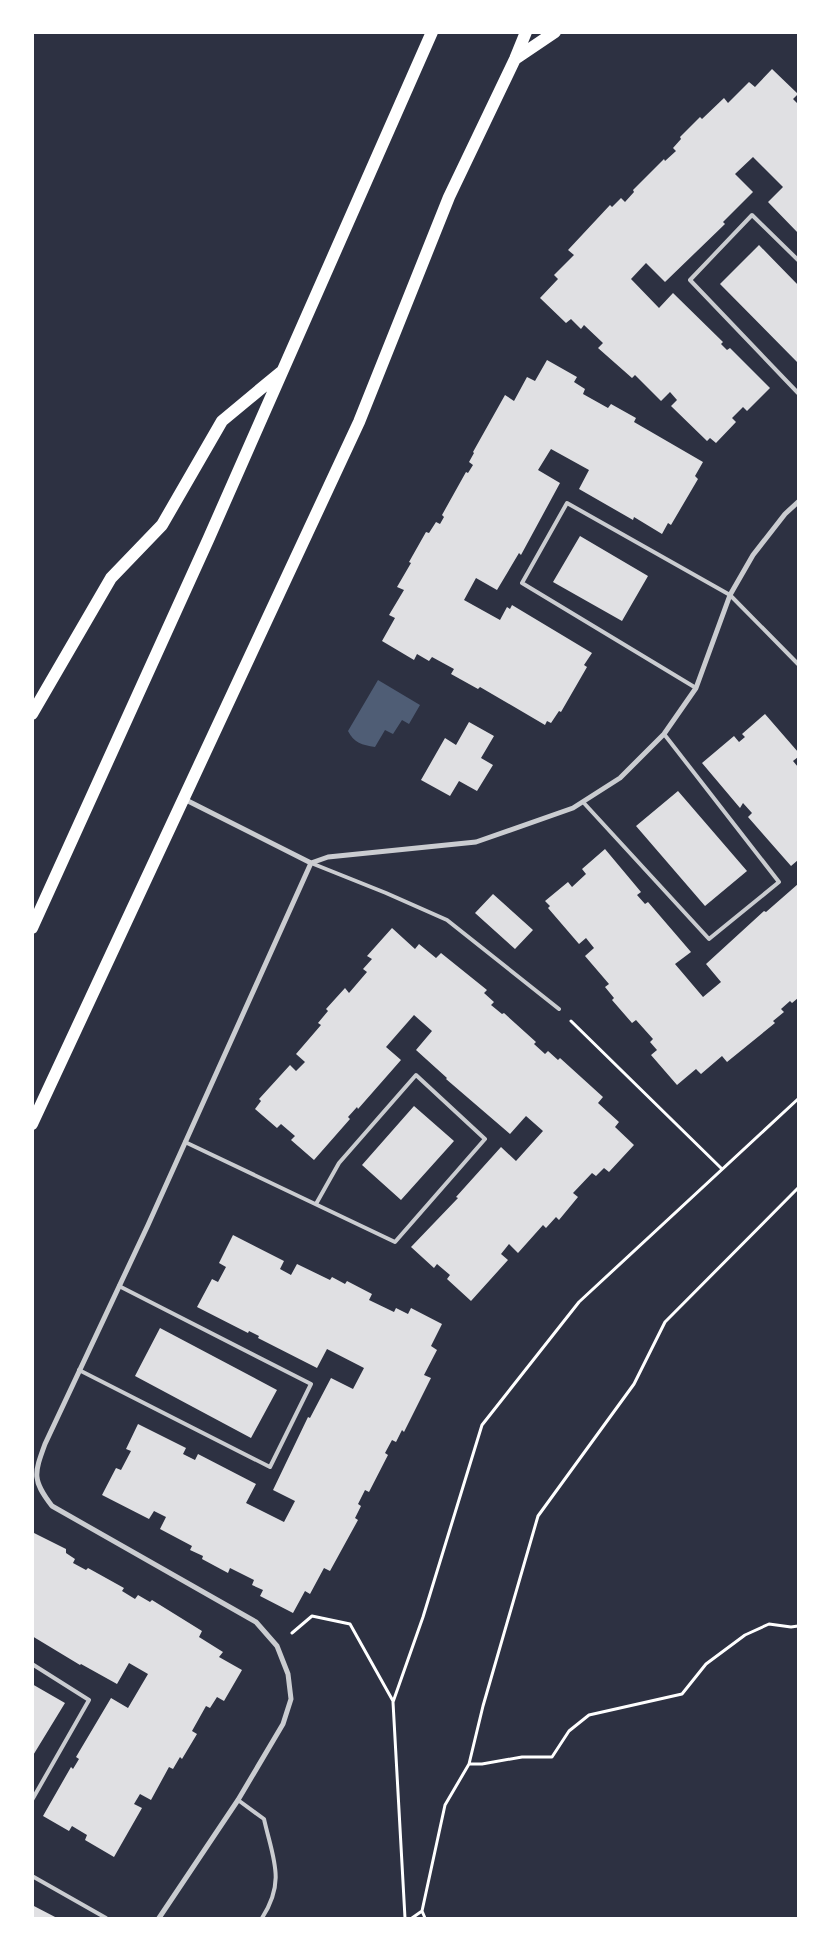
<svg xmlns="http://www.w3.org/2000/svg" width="831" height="1951" font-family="'Fira Sans Condensed',sans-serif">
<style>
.water{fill:#4f5d75}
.building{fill:#e0e0e3}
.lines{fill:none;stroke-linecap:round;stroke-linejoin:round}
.path{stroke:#fff;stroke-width:3}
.service{stroke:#caccd0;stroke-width:4}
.minor{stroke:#caccd0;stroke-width:5}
.primary{stroke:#fff;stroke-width:12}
</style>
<rect width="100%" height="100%" fill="#2d3142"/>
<path class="water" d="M 378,680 L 420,705 L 409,724 L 402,720 L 393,734 L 385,730 L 375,747 C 362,745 354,743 348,731 Z"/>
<path class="building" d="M 772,69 L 798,94 L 793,99 L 798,104 L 798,233 L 768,202 L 783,187 L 753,157 L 735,174 L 753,192 L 723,222 L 725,224 L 665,282 L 646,263 L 631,279 L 659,308 L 673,293 L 723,342 L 721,344 L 727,350 L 730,348 L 770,388 L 747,411 L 743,407 L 732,418 L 736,422 L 716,443 L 710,438 L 707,441 L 671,406 L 677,400 L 670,392 L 661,401 L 635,375 L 632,378 L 598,348 L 603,343 L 584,325 L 581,329 L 571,319 L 566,323 L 540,298 L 558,279 L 554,275 L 574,255 L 568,250 L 610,205 L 612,207 L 621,198 L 625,202 L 634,192 L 633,190 L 664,159 L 665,161 L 676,151 L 673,148 L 681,139 L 680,137 L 700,117 L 702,119 L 724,98 L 728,103 L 749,82 L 755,87 Z
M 759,245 L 798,285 L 798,363 L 720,284 Z
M 547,360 L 577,377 L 574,382 L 585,389 L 583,394 L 608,408 L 611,404 L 636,418 L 634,422 L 703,462 L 695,476 L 698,479 L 671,525 L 668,523 L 662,534 L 634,517 L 633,520 L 579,489 L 589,470 L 551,449 L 538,470 L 560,483 L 521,555 L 519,553 L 497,590 L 476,578 L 464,600 L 500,620 L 507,607 L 510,609 L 512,605 L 592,653 L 584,665 L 587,667 L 561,712 L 559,711 L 551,723 L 547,721 L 545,725 L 480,687 L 478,689 L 451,674 L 454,669 L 432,657 L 429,661 L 417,654 L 414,660 L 382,641 L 395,618 L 389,615 L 404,590 L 397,587 L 411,563 L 409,562 L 426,532 L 429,533 L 436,522 L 440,524 L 444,517 L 442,515 L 466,472 L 468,473 L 473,465 L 469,462 L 474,453 L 473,452 L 505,395 L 514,401 L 527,377 L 535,381 Z
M 580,536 L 648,576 L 622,621 L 553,582 Z
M 765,714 L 798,752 L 798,757 L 793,761 L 798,767 L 798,860 L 791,866 L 748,817 L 752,813 L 743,803 L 740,808 L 702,763 L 734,736 L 739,742 L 745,737 L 742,734 Z
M 469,722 L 494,736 L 481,758 L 493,765 L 477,791 L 459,781 L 450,796 L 421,780 L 445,738 L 456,745 Z
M 678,791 L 747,871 L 705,906 L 636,826 Z
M 605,849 L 641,892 L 637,895 L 645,904 L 648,902 L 691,952 L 675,964 L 703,997 L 721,982 L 706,964 L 764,911 L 766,912 L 798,884 L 798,998 L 792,1003 L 790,1001 L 781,1009 L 784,1012 L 773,1021 L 775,1023 L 727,1062 L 722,1056 L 701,1074 L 696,1069 L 677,1085 L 651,1055 L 657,1050 L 650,1042 L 653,1039 L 636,1020 L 632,1023 L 612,1000 L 614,998 L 605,987 L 609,984 L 585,956 L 594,948 L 586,938 L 579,944 L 548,908 L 550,906 L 545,901 L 568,882 L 572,887 L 586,874 L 582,869 Z
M 493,894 L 533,930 L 515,949 L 475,913 Z
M 392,928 L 415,949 L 419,944 L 436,958 L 441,953 L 487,990 L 484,993 L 494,1002 L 491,1005 L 502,1014 L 504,1013 L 536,1042 L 534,1044 L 545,1054 L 548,1051 L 558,1060 L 560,1058 L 603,1097 L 598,1103 L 619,1122 L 615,1127 L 634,1145 L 609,1172 L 604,1168 L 596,1176 L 592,1173 L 573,1193 L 578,1197 L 559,1220 L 556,1217 L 546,1228 L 543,1225 L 518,1253 L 509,1244 L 501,1254 L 508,1260 L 471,1301 L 447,1279 L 450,1275 L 437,1264 L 434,1268 L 411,1247 L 458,1198 L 456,1197 L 501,1147 L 516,1161 L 543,1131 L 526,1116 L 510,1134 L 446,1079 L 447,1078 L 416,1050 L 432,1031 L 414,1015 L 386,1047 L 401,1060 L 358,1109 L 357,1107 L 348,1117 L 350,1119 L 314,1160 L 291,1140 L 295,1136 L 281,1124 L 277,1128 L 255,1109 L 261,1101 L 259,1099 L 290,1065 L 296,1071 L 305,1062 L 296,1054 L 321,1025 L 318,1023 L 328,1011 L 326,1009 L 345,988 L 349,993 L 367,972 L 363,969 L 372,959 L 367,956 Z
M 414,1106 L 454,1141 L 401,1200 L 362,1165 Z
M 233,1235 L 284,1261 L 280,1269 L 291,1275 L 297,1264 L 330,1280 L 332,1277 L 345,1284 L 347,1281 L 372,1294 L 369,1300 L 394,1312 L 396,1308 L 408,1314 L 411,1308 L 442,1324 L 431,1346 L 437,1350 L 424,1375 L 431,1378 L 404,1432 L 402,1430 L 396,1442 L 392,1440 L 385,1453 L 388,1455 L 369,1492 L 365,1490 L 358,1504 L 361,1506 L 355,1518 L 358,1520 L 330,1571 L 324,1568 L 310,1594 L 305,1591 L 293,1613 L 260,1596 L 263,1590 L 252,1585 L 254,1580 L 230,1568 L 228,1573 L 202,1559 L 203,1556 L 190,1550 L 192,1546 L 160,1529 L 166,1517 L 154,1511 L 149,1519 L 102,1495 L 116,1468 L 121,1470 L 131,1451 L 126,1449 L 138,1424 L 186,1448 L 183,1454 L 195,1460 L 198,1454 L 256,1484 L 246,1503 L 284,1522 L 295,1501 L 273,1490 L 308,1417 L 310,1418 L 331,1378 L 353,1389 L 364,1368 L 327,1349 L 317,1368 L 258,1338 L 259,1336 L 249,1331 L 248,1333 L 197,1307 L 212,1279 L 218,1282 L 226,1267 L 219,1263 Z
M 160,1328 L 277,1390 L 251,1438 L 135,1376 Z
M 32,1532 L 66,1549 L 66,1553 L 75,1559 L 73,1563 L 86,1570 L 88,1568 L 124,1588 L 122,1591 L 135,1599 L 138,1595 L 150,1602 L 152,1600 L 202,1631 L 199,1637 L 223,1652 L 219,1657 L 242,1670 L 224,1701 L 217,1697 L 210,1708 L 206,1706 L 192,1731 L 197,1734 L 182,1759 L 180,1757 L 173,1769 L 169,1767 L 151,1800 L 140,1794 L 134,1804 L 142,1808 L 114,1857 L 85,1840 L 87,1835 L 72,1826 L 69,1831 L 43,1816 L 71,1767 L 73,1769 L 79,1759 L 76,1757 L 111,1698 L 128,1708 L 148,1674 L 129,1663 L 117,1684 L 81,1664 L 80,1665 L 32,1636 Z
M 32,1684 L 65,1703 L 32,1757 Z
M 32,1905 L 57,1918 L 32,1918 Z"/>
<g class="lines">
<path class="path" d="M 571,1021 L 722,1169
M 292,1633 L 312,1616 L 350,1624 L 393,1701
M 469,1764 L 482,1764 L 522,1757 L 552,1757 L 569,1731 L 589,1715 L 682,1694 L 706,1664 L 745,1635 L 769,1624 L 791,1627 L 798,1626
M 405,1918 L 393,1702 L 423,1617 L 482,1425 L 579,1302 L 798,1099
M 412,1918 L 422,1911
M 425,1918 L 422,1911 L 445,1805 L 469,1764 L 483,1706 L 538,1516 L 634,1384 L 665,1322 L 798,1188"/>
<path class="service" d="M 798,260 L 752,215 L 690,280 L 798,393
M 696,688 L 522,583 L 567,503 L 730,595 L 798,664
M 583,802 L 709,939 L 779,882 L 664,734
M 311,863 L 386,893 L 447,920 L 559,1009
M 185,1142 L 395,1242 L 485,1139 L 416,1075 L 339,1163 L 316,1204
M 79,1370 L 270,1467 L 311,1384 L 119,1286
M 32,1664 L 89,1700 L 32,1800
M 238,1800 L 264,1819 C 273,1859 286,1881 262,1918
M 32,1876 L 106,1918"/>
<path class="minor" d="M 184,799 L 311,863
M 159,1918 L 238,1800 L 283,1724 L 291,1699 L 288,1674 L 277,1646 L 256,1622 L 52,1506 C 32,1480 34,1474 45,1444 L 148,1225 L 311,863 L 328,857 L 476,842 L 573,808 L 620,778 L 664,734 L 696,688 L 730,595 L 753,555 L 785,514 L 798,502"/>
<path class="primary" d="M 515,59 L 555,32
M 32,714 L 111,578 L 162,525 L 222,421 L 281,372
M 32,928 L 208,540 L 432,32
M 32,1124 L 359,422 L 449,197 L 515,59 L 526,32"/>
</g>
<rect width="831" height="1951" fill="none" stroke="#ffffff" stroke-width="68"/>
</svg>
